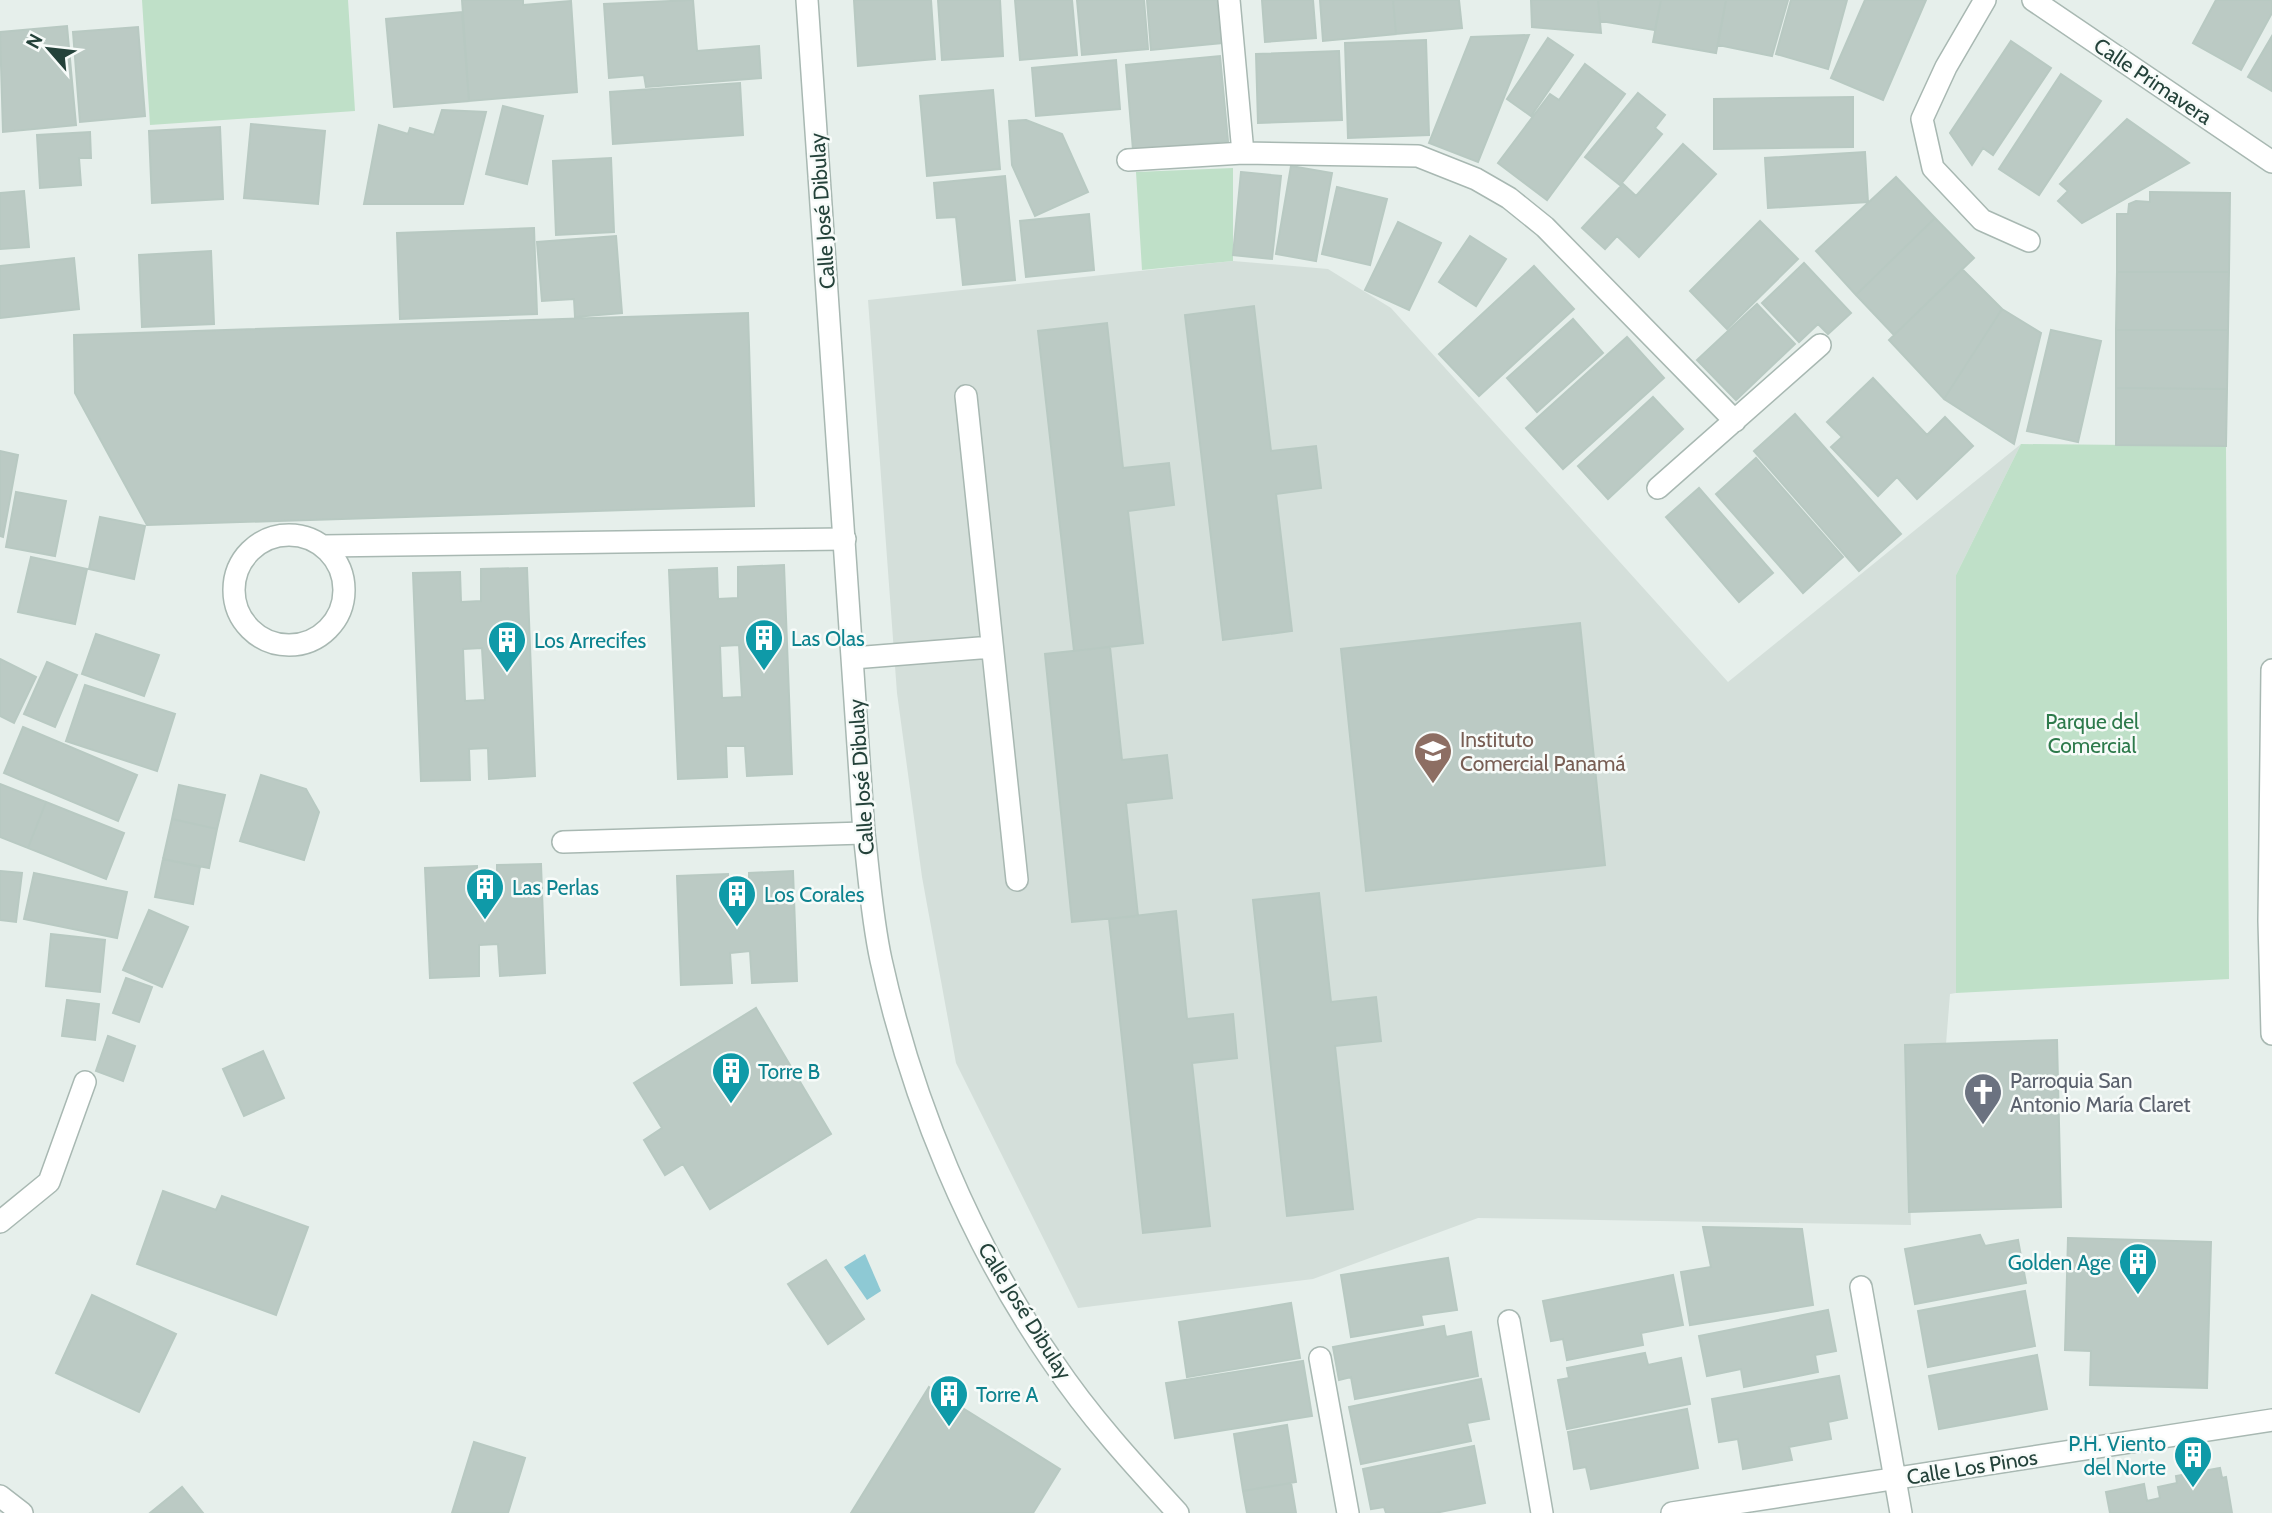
<svg xmlns="http://www.w3.org/2000/svg" width="2272" height="1513" font-family="Cabin,sans-serif">
<style>
.built{fill:#d4dfda}
.green{fill:#bfe0c8}
.water{fill:#8ec9d4}
.building{fill:#bbcac4;stroke:#b8c9c2;stroke-width:2;fill-rule:evenodd}
.lines{fill:none;stroke-linecap:round;stroke-linejoin:round}
.service-casing{stroke:#a8b8b2;stroke-width:24}
.minor-casing{stroke:#a8b8b2;stroke-width:24}
.service{stroke:#fff;stroke-width:21}
.minor{stroke:#fff;stroke-width:21}
.labels{text-anchor:middle;dominant-baseline:central;stroke-width:5;stroke-linejoin:round;paint-order:stroke}
.street-label{font-size:21px;fill:#24423a;stroke:#f7fbf9}
.culture-label{font-size:21px;fill:#0d838f;stroke:#f7fbf9;text-anchor:start}
.park-label{font-size:21px;fill:#2d7a4b;stroke:#f7fbf9}
.education-label{font-size:21px;fill:#785e54;stroke:#f7fbf9;text-anchor:start}
.worship-label{font-size:21px;fill:#5b616d;stroke:#f7fbf9;text-anchor:start}
</style>
<rect width="100%" height="100%" fill="#e6efeb"/>
<path class="built" d="M 1233,261 L 1328,269 L 1391,308 L 1728,682 L 2021,444 L 1956,575 L 1956,993 L 1950,994 L 1946,1044 L 1905,1045 L 1911,1225 L 1478,1218 L 1313,1279 L 1078,1308 L 956,1063 L 922,877 L 897,693 L 868,300 Z"/>
<path class="green" d="M 142,0 L 348,0 L 355,111 L 150,125 Z
M 1233,168 L 1233,261 L 1142,270 L 1136,172 Z
M 2021,444 L 2226,446 L 2229,979 L 1956,993 L 1956,575 Z"/>
<path class="water" d="M 865,1254 L 881,1291 L 867,1300 L 844,1267 Z"/>
<path class="building" d="M 462,0 L 523,0 L 523,5 L 571,1 L 577,92 L 469,101 Z
M 693,0 L 697,51 L 759,46 L 761,78 L 646,87 L 644,75 L 609,78 L 604,4 Z
M 854,0 L 931,0 L 935,59 L 858,66 Z
M 938,0 L 1000,0 L 1003,56 L 942,60 Z
M 1015,0 L 1072,0 L 1077,55 L 1020,60 Z
M 1077,0 L 1144,0 L 1148,49 L 1082,55 Z
M 1147,0 L 1217,0 L 1222,43 L 1151,50 Z
M 1262,0 L 1313,0 L 1316,38 L 1265,42 Z
M 1320,0 L 1393,0 L 1396,34 L 1323,41 Z
M 1393,0 L 1459,0 L 1462,28 L 1396,34 Z
M 1531,0 L 1598,0 L 1601,33 L 1532,27 Z
M 1598,0 L 1661,0 L 1655,30 L 1600,21 Z
M 1661,0 L 1726,0 L 1716,53 L 1653,42 Z
M 1726,0 L 1788,0 L 1772,56 L 1718,45 Z
M 1791,0 L 1847,0 L 1828,69 L 1776,54 Z
M 1865,0 L 1926,0 L 1883,100 L 1831,78 Z
M 2216,0 L 2272,0 L 2272,13 L 2241,70 L 2193,43 Z
M 462,12 L 469,101 L 394,107 L 386,19 Z
M 67,26 L 76,125 L 3,132 L 0,32 Z
M 138,27 L 145,116 L 80,122 L 73,32 Z
M 1529,35 L 1478,162 L 1429,143 L 1471,37 Z
M 2272,36 L 2272,91 L 2248,77 Z
M 1548,38 L 1573,55 L 1531,116 L 1507,99 Z
M 1426,40 L 1429,135 L 1348,138 L 1345,43 Z
M 2011,41 L 2051,68 L 1993,155 L 1983,148 L 1972,165 L 1950,133 Z
M 1339,51 L 1342,120 L 1258,123 L 1256,54 Z
M 1220,56 L 1228,141 L 1133,150 L 1126,65 Z
M 1116,60 L 1120,109 L 1036,116 L 1032,68 Z
M 1585,64 L 1625,94 L 1547,200 L 1498,163 L 1550,94 L 1559,100 Z
M 2061,74 L 2101,101 L 2039,195 L 1999,169 Z
M 740,83 L 743,135 L 613,144 L 610,92 Z
M 993,90 L 1000,169 L 927,176 L 920,96 Z
M 1638,93 L 1665,115 L 1655,128 L 1662,134 L 1620,185 L 1585,157 Z
M 1853,97 L 1853,147 L 1714,149 L 1714,99 Z
M 503,106 L 543,116 L 527,184 L 486,174 Z
M 442,110 L 486,112 L 463,204 L 364,204 L 379,125 L 408,134 L 410,128 L 434,135 Z
M 2127,119 L 2189,163 L 2082,223 L 2058,201 L 2068,191 L 2060,184 Z
M 1026,120 L 1062,134 L 1088,192 L 1035,216 L 1012,165 L 1009,121 Z
M 251,124 L 325,131 L 318,204 L 244,198 Z
M 220,127 L 223,199 L 152,203 L 149,131 Z
M 90,132 L 91,158 L 79,158 L 81,185 L 40,188 L 37,135 Z
M 1683,144 L 1716,174 L 1639,257 L 1617,236 L 1605,249 L 1582,228 L 1623,184 L 1636,196 Z
M 1865,152 L 1868,202 L 1768,208 L 1765,158 Z
M 611,158 L 614,232 L 556,235 L 553,161 Z
M 1291,166 L 1332,173 L 1316,261 L 1276,254 Z
M 1241,172 L 1281,176 L 1272,259 L 1233,255 Z
M 1005,176 L 1015,280 L 963,285 L 956,217 L 937,218 L 934,183 Z
M 1896,177 L 1935,218 L 1856,295 L 1816,251 Z
M 1337,187 L 1387,199 L 1370,265 L 1322,254 Z
M 24,191 L 29,247 L 0,249 L 0,193 Z
M 2150,192 L 2230,193 L 2229,272 L 2117,272 L 2117,214 L 2128,214 L 2129,204 L 2136,201 L 2150,202 Z
M 1089,214 L 1094,270 L 1026,277 L 1020,221 Z
M 1935,218 L 1974,258 L 1894,335 L 1856,295 Z
M 1760,221 L 1798,259 L 1727,329 L 1690,291 Z
M 1398,222 L 1441,243 L 1409,310 L 1365,290 Z
M 534,228 L 537,314 L 400,319 L 397,233 Z
M 616,236 L 622,313 L 575,317 L 574,299 L 542,301 L 537,242 Z
M 1470,236 L 1506,259 L 1476,306 L 1439,282 Z
M 211,251 L 214,324 L 142,327 L 139,255 Z
M 74,258 L 79,309 L 0,318 L 0,266 Z
M 1804,263 L 1851,313 L 1828,334 L 1818,324 L 1799,342 L 1762,303 Z
M 1534,266 L 1574,309 L 1479,396 L 1439,354 Z
M 1962,269 L 2002,309 L 1944,399 L 1889,340 Z
M 2117,272 L 2229,272 L 2228,330 L 2116,330 Z
M 1757,304 L 1795,344 L 1736,400 L 1697,360 Z
M 1254,306 L 1271,451 L 1316,446 L 1321,488 L 1276,494 L 1292,631 L 1223,640 L 1185,315 Z
M 2002,309 L 2041,333 L 2014,444 L 1944,399 Z
M 748,313 L 754,506 L 147,525 L 75,393 L 74,335 Z
M 1573,319 L 1603,353 L 1537,412 L 1507,378 Z
M 1107,323 L 1123,468 L 1169,463 L 1174,505 L 1128,511 L 1143,643 L 1074,651 L 1038,331 Z
M 2051,330 L 2101,341 L 2078,442 L 2027,431 Z
M 2116,330 L 2228,330 L 2227,389 L 2116,388 Z
M 1627,337 L 1664,378 L 1563,469 L 1526,428 Z
M 1873,378 L 1927,435 L 1945,417 L 1973,446 L 1917,499 L 1897,477 L 1878,496 L 1831,447 L 1842,437 L 1827,422 Z
M 2116,388 L 2227,389 L 2226,446 L 2116,445 Z
M 1653,397 L 1683,429 L 1608,499 L 1578,466 Z
M 1795,414 L 1901,534 L 1859,571 L 1754,451 Z
M 0,451 L 18,455 L 3,537 L 0,536 Z
M 1756,458 L 1843,557 L 1803,593 L 1716,494 Z
M 1699,488 L 1773,573 L 1739,602 L 1666,517 Z
M 16,492 L 66,501 L 55,556 L 6,547 Z
M 100,517 L 145,526 L 134,579 L 89,569 Z
M 31,557 L 87,569 L 75,624 L 18,612 Z
M 784,565 L 792,774 L 747,776 L 745,746 L 726,746 L 727,777 L 678,779 L 669,570 L 717,568 L 718,599 L 738,598 L 738,567 ZM 739,645 L 742,697 L 722,698 L 720,646 Z
M 527,568 L 535,776 L 489,779 L 488,748 L 469,749 L 470,780 L 421,781 L 413,573 L 460,572 L 461,602 L 481,601 L 481,569 ZM 482,648 L 485,700 L 465,701 L 463,649 Z
M 1580,623 L 1605,865 L 1366,891 L 1341,649 Z
M 96,634 L 159,655 L 144,696 L 82,674 Z
M 1110,647 L 1122,760 L 1167,755 L 1172,798 L 1126,803 L 1138,916 L 1072,922 L 1045,654 Z
M 0,659 L 36,677 L 14,723 L 0,716 Z
M 47,662 L 77,675 L 55,727 L 24,714 Z
M 85,685 L 175,714 L 157,771 L 66,741 Z
M 23,727 L 137,775 L 118,821 L 4,773 Z
M 261,775 L 306,789 L 319,812 L 304,860 L 240,841 Z
M 0,784 L 46,802 L 28,848 L 0,837 Z
M 179,785 L 225,795 L 217,829 L 172,819 Z
M 46,802 L 124,833 L 106,879 L 28,848 Z
M 172,819 L 217,829 L 209,868 L 163,859 Z
M 163,859 L 200,867 L 193,904 L 155,897 Z
M 541,864 L 545,973 L 500,976 L 498,944 L 479,945 L 479,976 L 430,978 L 425,868 L 477,866 L 477,899 L 497,899 L 497,865 Z
M 0,871 L 22,873 L 16,922 L 0,920 Z
M 793,871 L 797,981 L 752,983 L 750,951 L 730,953 L 732,983 L 681,985 L 677,876 L 728,874 L 729,906 L 749,906 L 749,873 Z
M 34,873 L 127,892 L 117,938 L 24,919 Z
M 1319,893 L 1331,1002 L 1376,997 L 1381,1041 L 1335,1046 L 1353,1209 L 1287,1216 L 1253,900 Z
M 149,910 L 188,927 L 162,987 L 123,970 Z
M 1176,911 L 1187,1019 L 1233,1014 L 1237,1058 L 1192,1063 L 1210,1226 L 1143,1233 L 1109,919 Z
M 51,934 L 105,940 L 100,992 L 46,986 Z
M 126,978 L 152,987 L 139,1022 L 113,1013 Z
M 67,1000 L 99,1004 L 95,1040 L 62,1036 Z
M 756,1008 L 831,1134 L 710,1209 L 683,1164 L 665,1175 L 644,1140 L 662,1128 L 634,1083 Z
M 108,1036 L 135,1046 L 123,1081 L 96,1071 Z
M 2057,1040 L 2061,1207 L 1909,1212 L 1905,1045 Z
M 263,1051 L 284,1098 L 244,1116 L 223,1069 Z
M 163,1191 L 216,1210 L 222,1196 L 308,1227 L 276,1315 L 137,1264 Z
M 1703,1227 L 1802,1229 L 1813,1305 L 1690,1325 L 1681,1272 L 1711,1267 Z
M 1980,1235 L 1985,1246 L 2018,1240 L 2026,1283 L 1915,1304 L 1905,1249 Z
M 2068,1238 L 2211,1242 L 2207,1388 L 2090,1385 L 2091,1351 L 2065,1350 Z
M 1448,1258 L 1457,1310 L 1421,1315 L 1423,1325 L 1351,1337 L 1341,1275 Z
M 826,1260 L 864,1319 L 828,1344 L 788,1284 Z
M 1673,1275 L 1683,1325 L 1641,1333 L 1643,1345 L 1567,1360 L 1563,1339 L 1551,1341 L 1543,1301 Z
M 2025,1291 L 2035,1346 L 1928,1367 L 1918,1311 Z
M 92,1295 L 176,1334 L 139,1412 L 56,1373 Z
M 1291,1303 L 1300,1358 L 1187,1377 L 1179,1322 Z
M 1828,1310 L 1836,1351 L 1815,1355 L 1818,1372 L 1744,1387 L 1741,1369 L 1707,1376 L 1699,1336 Z
M 1444,1326 L 1446,1337 L 1471,1332 L 1478,1376 L 1355,1399 L 1351,1377 L 1339,1380 L 1333,1347 Z
M 1645,1353 L 1648,1365 L 1681,1358 L 1690,1404 L 1567,1429 L 1558,1380 L 1569,1378 L 1567,1368 Z
M 2037,1355 L 2047,1409 L 1939,1429 L 1929,1376 Z
M 1303,1361 L 1312,1416 L 1175,1438 L 1166,1383 Z
M 1839,1376 L 1847,1418 L 1828,1422 L 1831,1439 L 1789,1447 L 1792,1460 L 1743,1469 L 1738,1439 L 1719,1442 L 1712,1399 Z
M 1481,1379 L 1489,1419 L 1467,1423 L 1471,1441 L 1361,1464 L 1349,1407 Z
M 929,1387 L 1060,1469 L 1033,1513 L 851,1513 Z
M 1687,1409 L 1698,1468 L 1591,1489 L 1586,1467 L 1574,1469 L 1568,1432 Z
M 1287,1425 L 1296,1482 L 1243,1491 L 1234,1434 Z
M 474,1442 L 525,1458 L 508,1513 L 452,1513 Z
M 1474,1446 L 1485,1503 L 1435,1513 L 1386,1513 L 1384,1507 L 1371,1509 L 1363,1469 Z
M 2220,1468 L 2222,1478 L 2226,1477 L 2232,1513 L 2110,1513 L 2106,1492 L 2144,1484 L 2147,1501 L 2160,1498 L 2158,1487 L 2177,1483 L 2176,1476 Z
M 1291,1483 L 1296,1513 L 1247,1513 L 1243,1491 Z
M 182,1487 L 203,1513 L 150,1513 Z"/>
<g class="lines">
<defs>
<path id="service" d="M 966,396 L 1017,880
M234 590a55 55 0 1 1 110 0a55 55 0 1 1-110 0Z
M 323,546 L 845,539
M 853,658 L 992,647
M 563,842 L 864,833
M 0,1222 L 49,1182 L 85,1082"/>
<path id="minor" d="M 807,0 L 864,833 C 869,875 872,919 881,960 C 912,1101 970,1242 1053,1362 C 1089,1416 1134,1465 1178,1513
M 1985,0 L 1946,67 L 1922,119 L 1933,168 L 1982,220 L 2029,241
M 2033,0 L 2272,162
M 1243,153 L 1418,156 L 1476,179 L 1509,198 L 1545,227 L 1735,421
M 1128,160 L 1243,153 L 1229,0
M 1658,488 L 1820,345
M 2272,670 L 2269,921 L 2272,1034
M 1861,1287 L 1901,1513
M 1509,1321 L 1542,1513
M 1320,1358 L 1348,1513
M 0,1496 L 22,1513
M 1672,1513 L 2272,1420"/>
</defs>
<use href="#service" class="service-casing"/>
<use href="#minor" class="minor-casing"/>
<use href="#service" class="service"/>
<use href="#minor" class="minor"/>
</g>
<defs>
<symbol id="building-pin" viewBox="-11 -11 22 30"><path d="M0 17L-7.5 6A9.5 9.5 0 1 1 7.5 6Z" fill="#0f9aa8" stroke="#f7fbf9"/><path d="M-4-6H4V6H1V3H-1V6H-4ZM-2.5-4.3h1.7v1.8h-1.7ZM.8-4.3h1.7v1.8H.8ZM-2.5-1h1.7V.8h-1.7ZM.8-1h1.7V.8H.8Z" fill="#fff"/></symbol>
<symbol id="school-pin" viewBox="-11 -11 22 30"><path d="M0 17L-7.5 6A9.5 9.5 0 1 1 7.5 6Z" fill="#8d6e63" stroke="#f7fbf9"/><path d="M0-5L7-2L0 1L-7-2ZM-4 1L0 2.5L4 1V4Q0 6-4 4Z" fill="#fff"/></symbol>
<symbol id="church-pin" viewBox="-11 -11 22 30"><path d="M0 17L-7.5 6A9.5 9.5 0 1 1 7.5 6Z" fill="#6b7280" stroke="#f7fbf9"/><path d="M-1.2-6h2.4v3.5h3.3v2.4h-3.3V6h-2.4V-.1h-3.3v-2.4h3.3Z" fill="#fff"/></symbol>
</defs>
<g fill-rule="evenodd">
<use href="#building-pin" x="742" y="616" width="44" height="60"/>
<use href="#building-pin" x="485" y="618" width="44" height="60"/>
<use href="#school-pin" x="1411" y="729" width="44" height="60"/>
<use href="#building-pin" x="463" y="865" width="44" height="60"/>
<use href="#building-pin" x="715" y="872" width="44" height="60"/>
<use href="#building-pin" x="709" y="1049" width="44" height="60"/>
<use href="#church-pin" x="1961" y="1070" width="44" height="60"/>
<use href="#building-pin" x="2116" y="1240" width="44" height="60"/>
<use href="#building-pin" x="927" y="1372" width="44" height="60"/>
<use href="#building-pin" x="2171" y="1433" width="44" height="60"/>
</g>
<g class="labels">
<g class="street-label">
<text transform="translate(2153 81) rotate(34)">Calle Primavera</text>
<text transform="translate(822 211) rotate(-94)">Calle José Dibulay</text>
<text transform="translate(861 777) rotate(-94)">Calle José Dibulay</text>
<text transform="translate(1025 1311) rotate(58)">Calle José Dibulay</text>
<text transform="translate(1972 1467) rotate(-9)">Calle Los Pinos</text>
</g>
<g class="culture-label">
<text x="791" y="638">Las Olas</text>
<text x="534" y="640">Los Arrecifes</text>
<text x="512" y="887">Las Perlas</text>
<text x="764" y="894">Los Corales</text>
<text x="758" y="1071">Torre B</text>
<text x="2111" y="1262" text-anchor="end">Golden Age</text>
<text x="976" y="1394">Torre A</text>
<text x="2166" y="1443" text-anchor="end">P.H. Viento<tspan x="2166" dy="24">del Norte</tspan></text>
</g>
<g class="park-label">
<text x="2092" y="721">Parque del<tspan x="2092" dy="24">Comercial</tspan></text>
</g>
<g class="education-label">
<text x="1460" y="739">Instituto<tspan x="1460" dy="24">Comercial Panamá</tspan></text>
</g>
<g class="worship-label">
<text x="2010" y="1080">Parroquia San<tspan x="2010" dy="24">Antonio María Claret</tspan></text>
</g>
</g>
<g transform="translate(49 49) rotate(298)" stroke="#f7fbf9" stroke-width="5" paint-order="stroke">
<path d="M0-5L12 26L0 18L-12 26Z" fill="#24423a"/>
<text y="-10" font-size="19" font-weight="bold" text-anchor="middle" fill="#24423a">N</text>
</g>
</svg>
